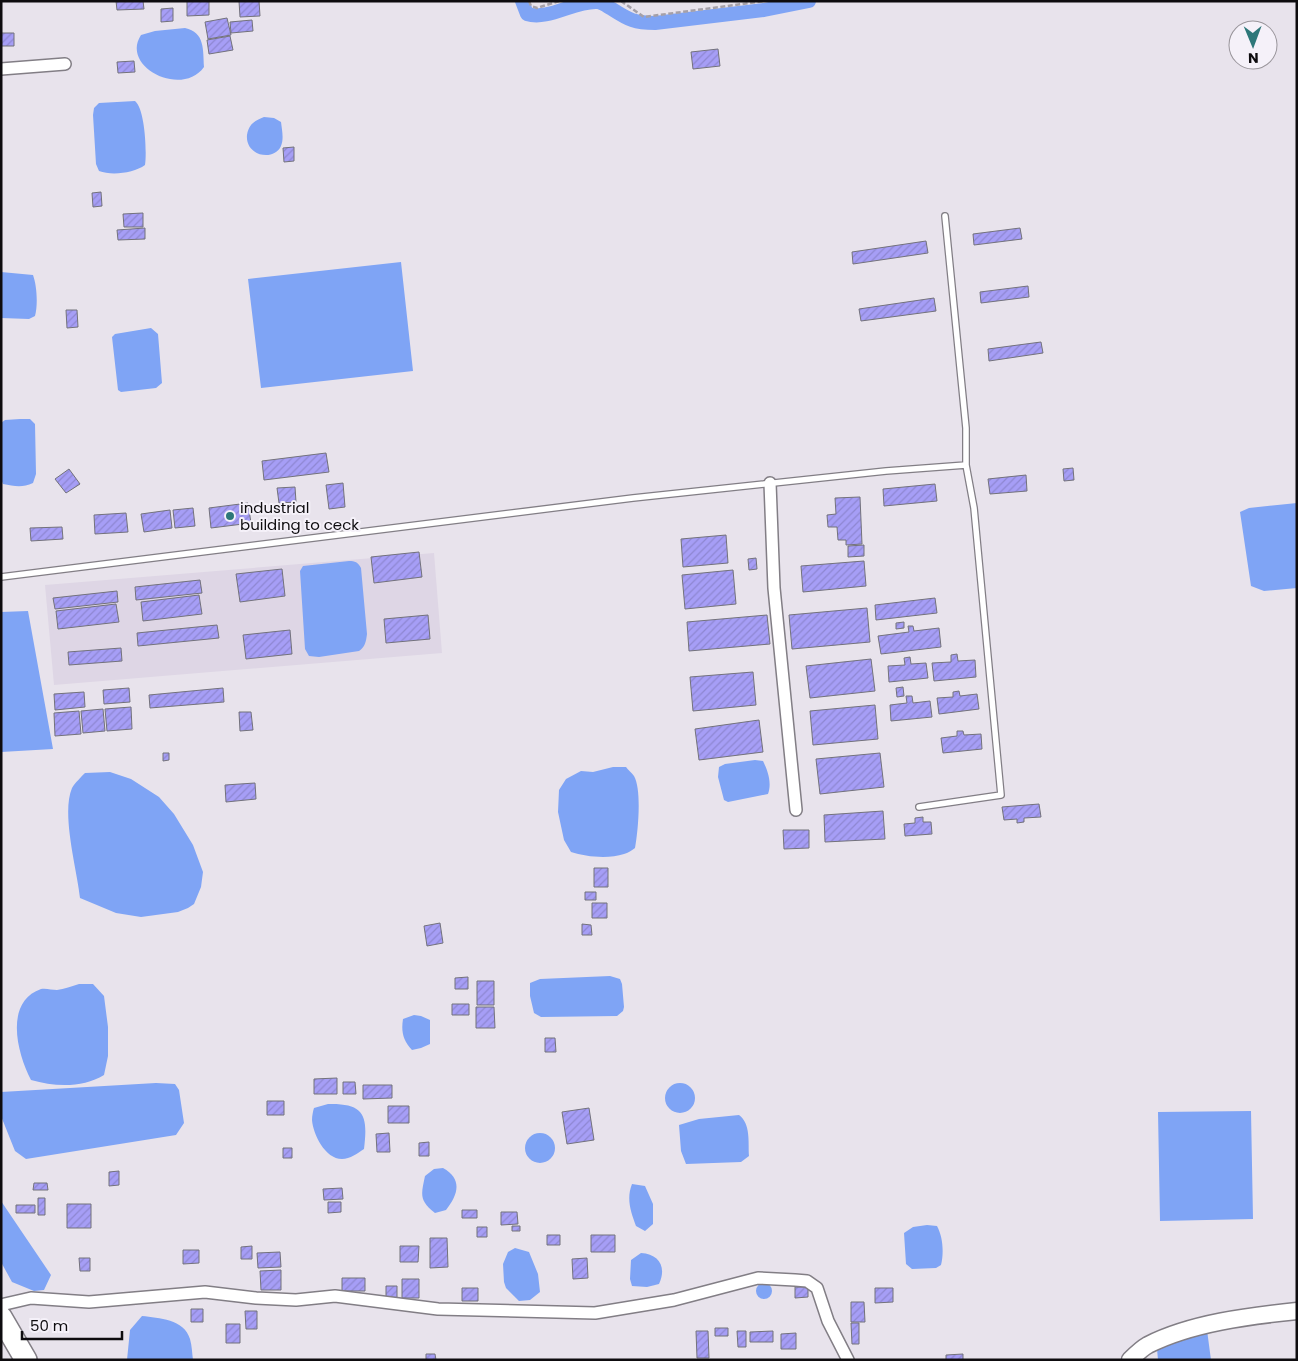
<svg xmlns="http://www.w3.org/2000/svg" width="1298" height="1361" font-family="Poppins,sans-serif">
<style>
.built{fill:#ded6e5}
.water{fill:#7fa4f5}
.lines{fill:none;stroke-linecap:round;stroke-linejoin:round}
.canal{stroke:#7fa4f5;stroke-width:14}
.building{fill:url(#building-hatch);stroke:#73727b}
.lane-casing{stroke:#827e85;stroke-width:8}
.street-casing{stroke:#827e85;stroke-width:14}
.secondary-casing{stroke:#827e85;stroke-width:19}
.highway-casing{stroke:#827e85;stroke-width:24}
.path{stroke:#a5a0a8;stroke-width:2.5;stroke-dasharray:5 2.5;stroke-linecap:butt}
.lane{stroke:#fff;stroke-width:5.5}
.street{stroke:#fff;stroke-width:11}
.secondary{stroke:#fff;stroke-width:16}
.highway{stroke:#fff;stroke-width:21}
.poi-dot{fill:#2d7779;stroke:#f5f1f9;stroke-width:2}
.labels{text-anchor:middle;dominant-baseline:central;stroke-width:4;stroke-linejoin:round;paint-order:stroke}
.poi-label{font-size:15px;fill:#0e0c0f;stroke:#f5f1f9;text-anchor:start}
</style>
<defs>
<pattern id="building-hatch" width="6" height="6" patternUnits="userSpaceOnUse" patternTransform="scale(1.25)"><rect width="6" height="6" fill="#a69ef6"/><path d="M-1 1l2-2M0 6l6-6M5 7l2-2" fill="none" stroke="#8e87d2"/></pattern>
</defs>
<rect width="100%" height="100%" fill="#e8e3ec"/>
<path class="built" d="M 434,553 L 442,653 L 54,685 L 45,585 Z"/>
<path class="water" d="M 185,28 C 205,32 203,50 204,67 C 182,98 120,67 141,35 L 155,31 Z
M 135,101 C 145,109 147,152 145,165 C 134,173 112,176 99,171 L 96,164 L 93,115 L 94,108 L 99,103 Z
M 264,117 L 274,118 L 281,122 C 282,130 284,139 281,146 C 274,162 245,156 247,135 C 249,124 254,121 264,117 Z
M 401,262 L 413,371 L 261,388 L 248,279 Z
M 1,272 L 33,275 C 37,286 38,305 35,316 L 29,319 L 1,318 Z
M 151,328 L 158,334 L 162,383 L 156,388 L 121,392 L 118,390 L 112,337 L 115,334 Z
M 20,419 L 30,419 L 35,424 L 36,474 L 33,483 C 22,488 14,486 3,484 L 1,479 L 1,423 L 5,420 Z
M 1297,503 L 1297,588 L 1264,591 L 1251,586 L 1240,512 L 1249,508 Z
M 349,561 C 355,561 358,562 361,568 L 367,634 C 366,642 365,647 359,651 L 319,657 L 309,656 L 305,649 L 300,571 L 303,566 Z
M 28,611 L 53,749 L 1,752 L 1,612 Z
M 755,760 L 763,761 C 768,771 772,783 768,794 L 728,802 L 724,800 L 718,777 L 719,767 L 725,764 Z
M 613,767 L 626,767 C 628,770 632,773 634,776 C 642,790 638,832 635,848 C 632,850 628,853 624,854 C 609,859 586,857 571,852 L 564,840 L 558,812 L 559,790 L 566,779 L 581,771 L 593,772 Z
M 110,772 L 131,779 L 159,797 L 174,814 L 193,845 L 203,872 L 201,887 L 194,904 L 188,908 L 178,912 L 141,917 L 116,913 L 80,898 C 77,869 61,814 72,788 C 75,783 81,777 85,773 Z
M 610,976 L 620,979 L 622,984 L 624,1007 L 623,1011 L 617,1016 L 541,1017 L 534,1013 L 530,996 L 530,983 L 540,979 Z
M 79,984 L 93,984 L 104,996 L 108,1027 L 108,1056 L 104,1075 C 83,1088 55,1087 31,1080 C 17,1053 4,1002 41,989 C 46,988 52,990 57,990 C 64,989 72,986 79,984 Z
M 414,1015 L 421,1016 L 430,1020 L 430,1044 L 421,1048 L 412,1050 C 403,1040 401,1032 403,1019 Z
M 156,1083 L 175,1084 L 179,1090 L 184,1123 L 176,1135 L 26,1159 L 15,1151 L 1,1116 L 1,1092 Z
M665 1098a15 15 0 1 1 30 0a15 15 0 1 1-30 0Z
M 328,1104 C 365,1103 368,1116 364,1149 C 358,1153 350,1159 342,1159 C 325,1159 313,1134 312,1120 C 312,1116 313,1111 314,1108 Z
M 1251,1111 L 1253,1219 L 1160,1221 L 1158,1112 Z
M 739,1115 C 751,1124 748,1142 749,1156 L 741,1162 L 686,1164 L 681,1151 L 679,1125 L 699,1119 Z
M525 1148a15 15 0 1 1 30 0a15 15 0 1 1-30 0Z
M 443,1168 C 463,1179 458,1195 446,1210 L 435,1213 C 419,1200 421,1195 425,1176 L 434,1169 Z
M 632,1184 L 645,1186 L 653,1204 L 653,1224 L 645,1231 L 636,1226 C 631,1212 626,1199 632,1184 Z
M 1,1201 L 51,1275 L 44,1290 L 34,1291 L 12,1282 L 1,1262 Z
M 927,1225 L 937,1226 C 943,1237 944,1253 941,1265 L 936,1268 L 912,1269 L 906,1264 L 904,1233 L 913,1227 Z
M 515,1248 L 529,1252 L 538,1274 L 540,1292 L 530,1300 L 519,1301 L 506,1288 L 504,1282 L 503,1264 L 508,1252 Z
M 641,1253 C 659,1254 667,1267 659,1284 L 647,1287 L 632,1286 L 630,1279 L 631,1260 Z
M756 1291a8 8 0 1 1 16 0a8 8 0 1 1-16 0Z
M 142,1316 C 159,1318 184,1319 190,1339 C 192,1346 192,1353 193,1360 L 127,1360 L 130,1330 Z
M 1207,1330 L 1211,1360 L 1158,1360 L 1157,1349 Z"/>
<g class="lines">
<path class="canal" d="M 522,1 L 527,14 C 548,21 576,0 598,2 C 603,3 608,7 612,9 C 629,20 635,23 655,23 L 764,10 L 809,1"/>
</g>
<path class="building" d="M 116,1 L 143,1 L 144,9 L 117,10 Z
M 187,1 L 209,1 L 209,15 L 187,16 Z
M 239,1 L 259,1 L 260,16 L 240,17 Z
M 173,8 L 173,21 L 161,22 L 161,9 Z
M 227,18 L 231,35 L 208,39 L 205,22 Z
M 252,20 L 253,31 L 231,33 L 230,22 Z
M 1,33 L 14,33 L 14,46 L 1,46 Z
M 230,36 L 233,50 L 209,54 L 207,40 Z
M 718,49 L 720,66 L 693,69 L 691,52 Z
M 134,61 L 135,72 L 118,73 L 117,62 Z
M 294,147 L 294,161 L 284,162 L 283,148 Z
M 101,192 L 102,206 L 93,207 L 92,193 Z
M 143,213 L 143,227 L 124,227 L 123,214 Z
M 145,228 L 145,239 L 118,240 L 117,230 Z
M 1020,228 L 1022,239 L 974,245 L 973,234 Z
M 926,241 L 928,253 L 853,264 L 852,252 Z
M 1028,286 L 1029,297 L 981,303 L 980,292 Z
M 934,298 L 936,311 L 861,321 L 859,309 Z
M 66,310 L 77,310 L 78,327 L 67,328 Z
M 1041,342 L 1043,353 L 989,361 L 988,349 Z
M 326,453 L 329,472 L 264,480 L 262,461 Z
M 1073,468 L 1074,480 L 1064,481 L 1063,469 Z
M 69,469 L 80,484 L 66,493 L 55,479 Z
M 1026,475 L 1027,491 L 990,494 L 988,479 Z
M 343,483 L 345,507 L 329,509 L 326,485 Z
M 935,484 L 937,501 L 884,506 L 883,489 Z
M 295,487 L 296,502 L 279,503 L 277,488 Z
M 860,497 L 862,544 L 846,545 L 846,540 L 838,540 L 837,527 L 828,527 L 827,515 L 836,514 L 835,498 Z
M 248,503 L 251,523 L 211,528 L 209,508 Z
M 193,508 L 195,526 L 175,528 L 173,510 Z
M 170,510 L 172,528 L 144,532 L 141,514 Z
M 126,513 L 128,532 L 95,534 L 94,515 Z
M 62,527 L 63,539 L 31,541 L 30,528 Z
M 726,535 L 728,563 L 683,567 L 681,539 Z
M 864,545 L 864,556 L 848,557 L 848,546 Z
M 419,552 L 422,577 L 374,583 L 371,557 Z
M 756,558 L 757,569 L 749,570 L 748,559 Z
M 864,561 L 866,586 L 803,592 L 801,566 Z
M 282,569 L 285,596 L 240,602 L 236,574 Z
M 733,570 L 736,604 L 685,609 L 682,575 Z
M 200,580 L 202,593 L 136,600 L 135,587 Z
M 117,591 L 118,602 L 55,609 L 53,598 Z
M 199,595 L 202,614 L 143,621 L 141,602 Z
M 935,598 L 937,613 L 876,620 L 875,605 Z
M 116,604 L 119,622 L 58,629 L 56,611 Z
M 867,608 L 870,642 L 792,649 L 789,615 Z
M 428,615 L 430,639 L 386,643 L 384,619 Z
M 767,615 L 770,644 L 689,651 L 687,622 Z
M 904,622 L 904,628 L 896,629 L 896,623 Z
M 217,625 L 219,638 L 138,646 L 137,633 Z
M 908,626 L 913,626 L 914,631 L 939,628 L 941,647 L 881,654 L 878,636 L 909,632 Z
M 290,630 L 292,654 L 246,659 L 243,635 Z
M 121,648 L 122,661 L 69,665 L 68,652 Z
M 957,654 L 958,661 L 975,660 L 976,677 L 934,681 L 932,663 L 951,662 L 951,655 Z
M 910,657 L 911,664 L 926,663 L 928,678 L 889,682 L 888,666 L 905,665 L 904,658 Z
M 871,659 L 875,691 L 810,698 L 806,666 Z
M 753,672 L 756,705 L 693,711 L 690,677 Z
M 903,687 L 904,696 L 897,697 L 896,688 Z
M 129,688 L 130,702 L 104,704 L 103,690 Z
M 223,688 L 224,702 L 150,708 L 149,695 Z
M 959,691 L 960,696 L 977,694 L 979,709 L 939,714 L 937,698 L 953,697 L 953,692 Z
M 84,692 L 85,707 L 55,710 L 54,694 Z
M 906,696 L 912,696 L 913,703 L 930,701 L 932,717 L 891,721 L 890,705 L 907,703 Z
M 875,705 L 878,739 L 813,745 L 810,711 Z
M 131,707 L 132,729 L 107,731 L 105,709 Z
M 103,709 L 105,731 L 83,733 L 81,711 Z
M 79,711 L 81,734 L 55,736 L 54,713 Z
M 239,712 L 251,712 L 253,730 L 240,731 Z
M 759,720 L 763,752 L 699,760 L 695,729 Z
M 957,731 L 963,731 L 964,735 L 981,734 L 982,749 L 943,753 L 941,738 L 957,736 Z
M 163,753 L 169,753 L 169,760 L 163,761 Z
M 880,753 L 884,787 L 820,794 L 816,759 Z
M 255,783 L 256,799 L 226,802 L 225,785 Z
M 1039,804 L 1041,817 L 1024,818 L 1024,822 L 1017,823 L 1017,819 L 1004,820 L 1002,807 Z
M 883,811 L 885,839 L 825,842 L 824,815 Z
M 923,817 L 923,822 L 931,822 L 932,834 L 905,836 L 904,824 L 915,823 L 915,818 Z
M 783,830 L 809,830 L 809,848 L 784,849 Z
M 594,868 L 608,868 L 608,887 L 594,887 Z
M 585,892 L 596,892 L 596,900 L 585,900 Z
M 592,903 L 607,903 L 607,918 L 592,918 Z
M 440,923 L 443,943 L 427,946 L 424,926 Z
M 582,924 L 591,925 L 592,935 L 582,935 Z
M 468,977 L 468,989 L 455,989 L 455,978 Z
M 477,981 L 494,981 L 494,1005 L 477,1005 Z
M 452,1004 L 469,1004 L 469,1015 L 452,1015 Z
M 476,1007 L 494,1007 L 495,1028 L 476,1028 Z
M 545,1038 L 555,1038 L 556,1052 L 545,1052 Z
M 337,1078 L 337,1094 L 314,1094 L 314,1079 Z
M 343,1082 L 355,1082 L 356,1094 L 343,1094 Z
M 363,1085 L 392,1085 L 392,1098 L 363,1099 Z
M 267,1101 L 284,1101 L 284,1115 L 267,1115 Z
M 388,1106 L 409,1106 L 409,1123 L 388,1123 Z
M 589,1108 L 594,1140 L 567,1144 L 562,1112 Z
M 389,1133 L 390,1152 L 377,1152 L 376,1134 Z
M 429,1142 L 429,1156 L 419,1156 L 419,1143 Z
M 283,1148 L 292,1148 L 292,1158 L 283,1158 Z
M 119,1171 L 119,1185 L 109,1186 L 109,1172 Z
M 34,1183 L 47,1183 L 48,1190 L 33,1190 Z
M 342,1188 L 343,1199 L 324,1200 L 323,1189 Z
M 38,1198 L 45,1198 L 45,1215 L 38,1215 Z
M 328,1202 L 341,1202 L 341,1212 L 328,1213 Z
M 67,1204 L 91,1204 L 91,1228 L 67,1228 Z
M 16,1205 L 35,1205 L 35,1213 L 16,1213 Z
M 462,1210 L 477,1210 L 477,1218 L 462,1218 Z
M 501,1212 L 517,1212 L 518,1224 L 501,1225 Z
M 512,1226 L 520,1226 L 520,1231 L 512,1231 Z
M 477,1227 L 487,1227 L 487,1237 L 477,1237 Z
M 547,1235 L 560,1235 L 560,1245 L 547,1245 Z
M 591,1235 L 615,1235 L 615,1252 L 591,1252 Z
M 430,1238 L 447,1238 L 448,1267 L 430,1268 Z
M 252,1246 L 252,1259 L 241,1259 L 241,1247 Z
M 400,1246 L 419,1246 L 418,1262 L 400,1262 Z
M 183,1250 L 199,1250 L 199,1263 L 183,1264 Z
M 280,1252 L 281,1267 L 258,1268 L 257,1253 Z
M 79,1258 L 90,1258 L 90,1271 L 80,1271 Z
M 587,1258 L 588,1278 L 573,1279 L 572,1259 Z
M 281,1270 L 281,1290 L 261,1290 L 260,1271 Z
M 342,1278 L 365,1278 L 365,1291 L 342,1291 Z
M 402,1279 L 419,1279 L 419,1298 L 402,1298 Z
M 386,1286 L 397,1286 L 397,1299 L 386,1299 Z
M 795,1287 L 808,1287 L 808,1297 L 795,1298 Z
M 462,1288 L 478,1288 L 478,1301 L 462,1301 Z
M 875,1288 L 893,1288 L 893,1302 L 875,1303 Z
M 851,1302 L 864,1302 L 865,1322 L 851,1322 Z
M 191,1309 L 203,1309 L 203,1322 L 191,1322 Z
M 245,1311 L 257,1311 L 257,1329 L 246,1329 Z
M 851,1323 L 859,1323 L 859,1344 L 852,1344 Z
M 226,1324 L 240,1324 L 240,1343 L 226,1343 Z
M 715,1328 L 728,1328 L 728,1336 L 715,1336 Z
M 696,1331 L 708,1331 L 709,1358 L 697,1358 Z
M 737,1331 L 746,1331 L 746,1347 L 738,1347 Z
M 773,1331 L 773,1342 L 750,1342 L 750,1332 Z
M 796,1333 L 796,1349 L 781,1349 L 781,1334 Z
M 426,1354 L 435,1354 L 436,1360 L 426,1360 Z
M 963,1354 L 963,1360 L 946,1360 L 946,1355 Z"/>
<g class="lines">
<defs>
<path id="lane" d="M 1,577 L 633,498 L 886,471 L 966,465
M 919,807 L 1001,795 L 974,508 L 966,465 L 966,428 L 945,216"/>
<path id="street" d="M 1,69 L 65,64
M 770,483 L 774,588 L 796,810
M 1,1305 L 31,1298 L 89,1302 L 205,1292 L 256,1298 L 296,1300 L 335,1296 L 438,1309 L 595,1313 L 674,1300 L 758,1278 L 795,1280 L 807,1281 L 817,1288 L 828,1321 L 848,1360"/>
<path id="secondary" d="M 1130,1360 C 1135,1355 1141,1349 1148,1345 C 1191,1323 1249,1316 1297,1311"/>
<path id="highway" d="M 1,1317 L 26,1360"/>
</defs>
<use href="#lane" class="lane-casing"/>
<use href="#street" class="street-casing"/>
<use href="#secondary" class="secondary-casing"/>
<use href="#highway" class="highway-casing"/>
<path class="path" d="M 529,1 L 531,6 L 537,8 L 559,1
M 621,1 L 644,17 L 765,1"/>
<use href="#lane" class="lane"/>
<use href="#street" class="street"/>
<use href="#secondary" class="secondary"/>
<use href="#highway" class="highway"/>
</g>
<circle class="poi-dot" cx="230" cy="516" r="5"/>
<g class="labels">
<g class="poi-label">
<text x="240" y="507">industrial<tspan x="240" dy="17">building to ceck</tspan></text>
</g>
</g>
<rect width="1298" height="1361" fill="none" stroke="#0e0c0f" stroke-width="5"/>
<g transform="translate(1253 45) rotate(179)"><circle r="24" fill="#f5f1f9" stroke="#99959b"/>
<path d="M0-4L9 19L0 12L-9 19Z" fill="#2d7779"/>
<text y="-8" font-size="14" font-weight="bold" text-anchor="middle" fill="#0e0c0f">N</text>
</g>
<path d="M22 1331v8h100v-8" fill="none" stroke="#0e0c0f" stroke-width="2.5"/>
<text x="30" y="1331" font-size="15" fill="#0e0c0f" stroke="#f5f1f9" stroke-width="4" paint-order="stroke">50 m</text>
</svg>
